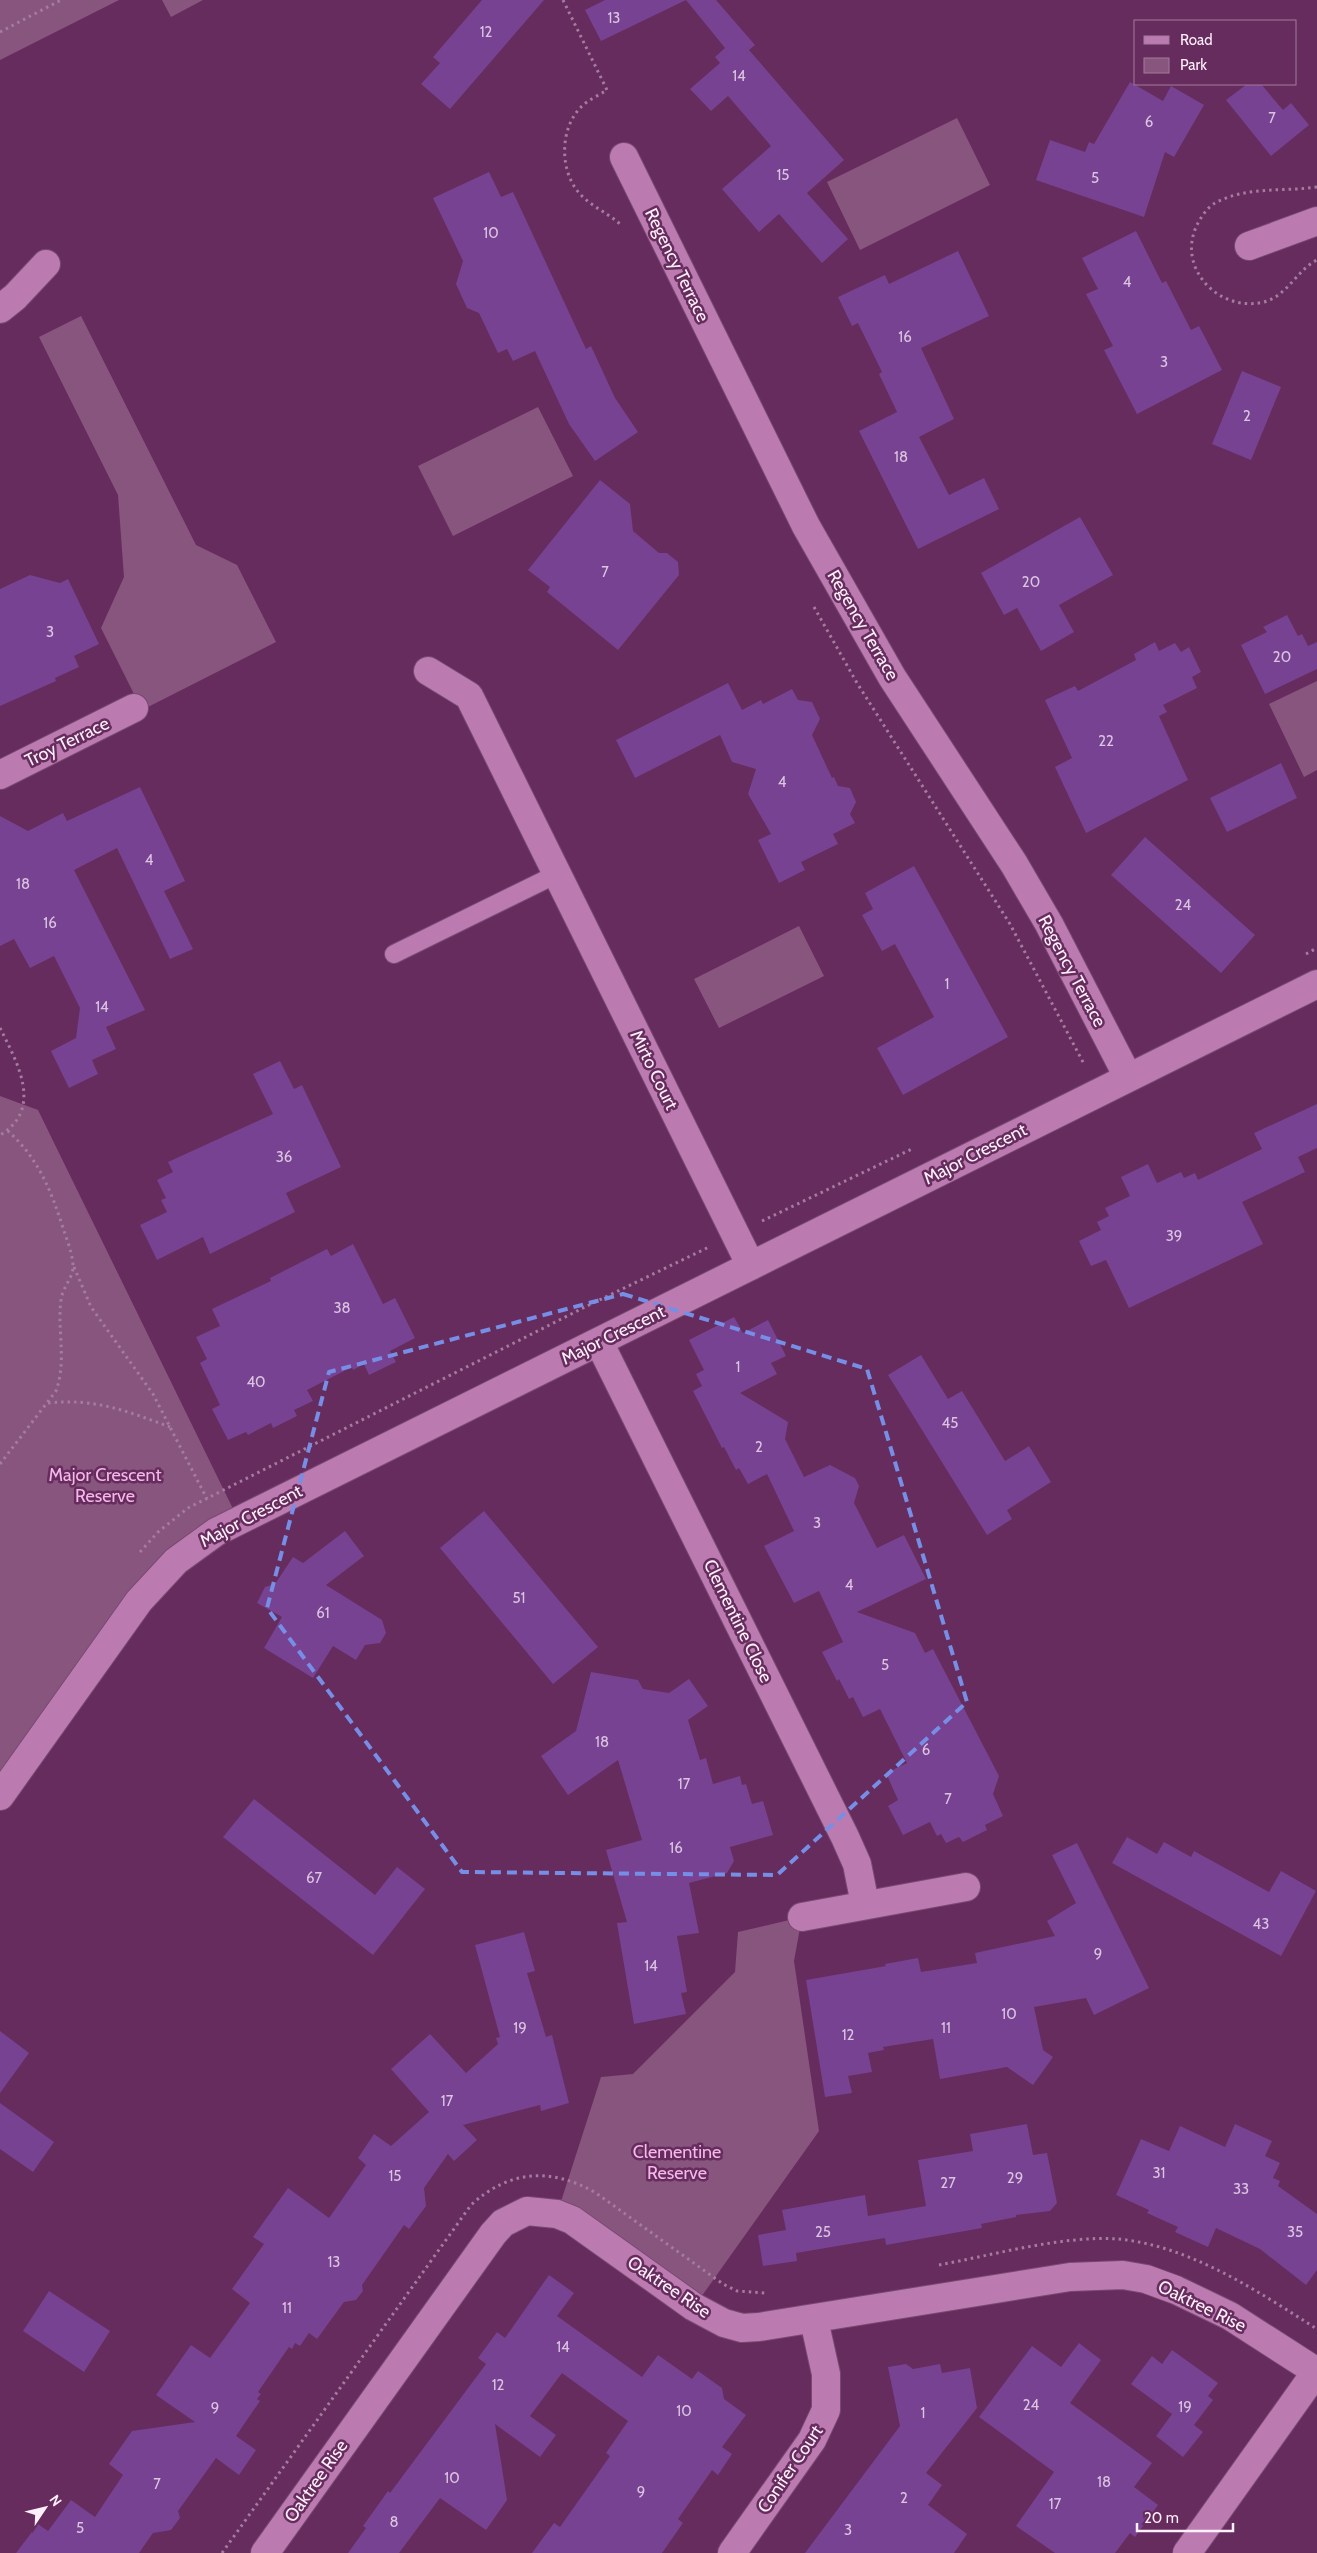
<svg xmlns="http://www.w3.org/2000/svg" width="1317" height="2553" font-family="Cabin,sans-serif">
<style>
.green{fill:#88557e}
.building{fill:#774291}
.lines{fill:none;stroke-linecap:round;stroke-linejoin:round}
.lane-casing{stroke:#784a72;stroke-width:20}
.street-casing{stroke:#784a72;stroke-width:30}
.path{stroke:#a47c9e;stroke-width:3;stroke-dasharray:2.5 4;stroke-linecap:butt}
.lane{stroke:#bc7bb0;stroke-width:18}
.street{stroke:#bc7bb0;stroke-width:28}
.marked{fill:none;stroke:#778ee6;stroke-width:4;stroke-dasharray:10 6;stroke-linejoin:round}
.labels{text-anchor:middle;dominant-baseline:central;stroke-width:5;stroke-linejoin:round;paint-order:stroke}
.number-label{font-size:15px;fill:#dcc4e0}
.street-label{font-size:18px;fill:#feeffb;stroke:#662c5d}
.park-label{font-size:18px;fill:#f6b7e9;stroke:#662c5d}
</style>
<rect width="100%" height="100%" fill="#662c5d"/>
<path class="green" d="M 0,0 L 119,0 L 0,60 Z
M 162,0 L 203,0 L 171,17 Z
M 957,118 L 990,185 L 860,250 L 827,182 Z
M 81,316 L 196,545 L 237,565 L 276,642 L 142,710 L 101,628 L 124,577 L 118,495 L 39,337 Z
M 538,407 L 573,476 L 453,536 L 418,466 Z
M 1317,681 L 1317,770 L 1304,777 L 1269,704 Z
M 799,926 L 824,976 L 719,1028 L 694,979 Z
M 0,1096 L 38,1110 L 238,1519 L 195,1545 L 0,1796 Z
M 802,1917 L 794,1961 L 819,2131 L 694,2307 L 557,2214 L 601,2077 L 633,2074 L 735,1972 L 738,1932 Z"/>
<path class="building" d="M 482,0 L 544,0 L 450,109 L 421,84 L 440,63 L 433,57 Z
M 605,0 L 716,0 L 755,45 L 749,50 L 844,160 L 807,193 L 848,239 L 822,263 L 779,214 L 759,232 L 722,189 L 771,146 L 728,96 L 711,111 L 690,89 L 720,63 L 715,57 L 725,48 L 686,0 L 601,41 L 585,10 Z
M 1130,82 L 1163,101 L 1171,86 L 1204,105 L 1174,157 L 1165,152 L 1144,217 L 1036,180 L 1050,140 L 1085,152 L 1089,142 L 1094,144 Z
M 1247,84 L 1261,84 L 1283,110 L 1291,103 L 1309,125 L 1271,156 L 1226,100 Z
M 489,172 L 501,197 L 513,192 L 586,349 L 591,346 L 615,398 L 638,432 L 595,461 L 569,424 L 535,351 L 513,361 L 507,349 L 498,353 L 479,313 L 467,308 L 456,284 L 463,261 L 433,198 Z
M 1136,231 L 1162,283 L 1166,281 L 1191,330 L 1199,326 L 1222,370 L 1137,414 L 1104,350 L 1113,346 L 1086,294 L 1098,289 L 1082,258 Z
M 958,251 L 989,316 L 921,348 L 954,419 L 919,437 L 949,495 L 984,478 L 999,509 L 918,549 L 859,431 L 897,412 L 879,374 L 882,372 L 858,323 L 852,326 L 838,297 L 885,275 L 889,284 Z
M 1242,371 L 1281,387 L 1251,460 L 1212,444 Z
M 600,480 L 630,504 L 633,531 L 659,553 L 667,553 L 678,562 L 679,575 L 618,650 L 547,592 L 550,587 L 528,570 Z
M 1080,517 L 1113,575 L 1059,605 L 1074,632 L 1041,651 L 1017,608 L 1004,615 L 981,573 Z
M 30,575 L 60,583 L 68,579 L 99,644 L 74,656 L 79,667 L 55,678 L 56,681 L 0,706 L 0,589 Z
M 1287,615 L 1298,636 L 1302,634 L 1308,646 L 1317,642 L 1317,669 L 1265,694 L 1241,645 L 1267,632 L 1263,627 Z
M 1155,642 L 1159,651 L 1175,643 L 1181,652 L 1189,647 L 1201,672 L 1192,677 L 1197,688 L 1163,705 L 1167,712 L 1159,716 L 1188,780 L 1086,833 L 1055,767 L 1072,758 L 1045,700 L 1075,686 L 1078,691 L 1136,660 L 1134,654 Z
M 728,683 L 742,710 L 761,700 L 763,704 L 792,689 L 798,700 L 812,702 L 820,719 L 812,735 L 832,778 L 834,777 L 838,786 L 850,788 L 856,802 L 850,814 L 855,823 L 833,834 L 838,844 L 801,862 L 805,870 L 779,883 L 758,840 L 771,834 L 748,794 L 756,769 L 732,762 L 720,735 L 635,778 L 616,740 Z
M 1281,763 L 1297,798 L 1227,832 L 1210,798 Z
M 140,787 L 185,881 L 164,891 L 193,949 L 170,959 L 117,848 L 74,870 L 145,1010 L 106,1027 L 116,1049 L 92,1060 L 98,1074 L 69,1088 L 51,1051 L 76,1038 L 80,1008 L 54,956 L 30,968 L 14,939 L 0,946 L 0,816 L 28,831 L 63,813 L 67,821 Z
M 1145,837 L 1255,935 L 1221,973 L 1111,875 Z
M 914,866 L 1008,1037 L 903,1095 L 877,1048 L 934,1017 L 895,944 L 882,951 L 862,915 L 873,909 L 865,893 Z
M 280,1061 L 294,1089 L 302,1085 L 341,1167 L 286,1193 L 295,1212 L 210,1254 L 203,1237 L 157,1260 L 140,1225 L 167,1212 L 161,1200 L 166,1198 L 157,1180 L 173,1172 L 168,1162 L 273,1114 L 253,1074 Z
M 1317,1104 L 1317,1148 L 1298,1157 L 1305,1172 L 1242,1202 L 1263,1244 L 1129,1308 L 1106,1260 L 1091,1266 L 1079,1241 L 1101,1230 L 1097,1222 L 1109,1216 L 1105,1208 L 1130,1196 L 1121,1177 L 1148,1164 L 1157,1183 L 1181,1172 L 1184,1178 L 1195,1173 L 1198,1180 L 1262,1149 L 1254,1133 Z
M 353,1244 L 383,1304 L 395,1298 L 415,1338 L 390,1351 L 396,1362 L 369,1375 L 364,1364 L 353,1370 L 352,1367 L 307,1390 L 313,1401 L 294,1410 L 297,1416 L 273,1428 L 271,1423 L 248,1435 L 246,1432 L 228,1440 L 212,1409 L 220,1405 L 200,1363 L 207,1359 L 196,1337 L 220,1326 L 212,1309 L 271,1281 L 270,1278 L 327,1249 L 331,1256 Z
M 734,1317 L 743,1333 L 768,1320 L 786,1356 L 771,1363 L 777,1374 L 740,1393 L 788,1422 L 785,1439 L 804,1477 L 830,1465 L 855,1478 L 859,1486 L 854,1503 L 877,1548 L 904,1535 L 926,1579 L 857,1612 L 915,1633 L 925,1653 L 933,1649 L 999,1776 L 993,1794 L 1003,1816 L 985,1825 L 987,1830 L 963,1842 L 959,1837 L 946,1843 L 941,1834 L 937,1836 L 930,1822 L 903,1835 L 888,1806 L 898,1800 L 886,1773 L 907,1763 L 880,1709 L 863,1717 L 853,1697 L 849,1699 L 839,1679 L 837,1681 L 822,1652 L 843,1642 L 819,1591 L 794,1603 L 764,1546 L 794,1531 L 767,1474 L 748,1484 L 739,1468 L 736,1470 L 724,1447 L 722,1448 L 693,1391 L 702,1386 L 696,1374 L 704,1370 L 689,1340 Z
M 921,1355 L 948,1399 L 962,1391 L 1005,1461 L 1029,1446 L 1051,1482 L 1007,1510 L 1012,1519 L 987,1535 L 888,1375 Z
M 484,1511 L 598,1647 L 553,1684 L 440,1548 Z
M 345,1531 L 364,1556 L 326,1585 L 382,1620 L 386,1633 L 380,1643 L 365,1645 L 356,1660 L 333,1646 L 313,1678 L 264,1648 L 282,1617 L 257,1603 L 265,1587 L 275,1584 L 293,1557 L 303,1563 Z
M 591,1672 L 638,1680 L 643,1689 L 669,1693 L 689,1679 L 708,1706 L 688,1720 L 700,1760 L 706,1758 L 713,1784 L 740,1776 L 742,1785 L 746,1784 L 752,1804 L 763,1801 L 773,1835 L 730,1847 L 734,1861 L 727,1873 L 689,1883 L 699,1933 L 677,1936 L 687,1992 L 681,1993 L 686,2014 L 634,2024 L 617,1923 L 627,1922 L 606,1850 L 642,1840 L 618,1760 L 568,1795 L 541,1756 L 576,1731 Z
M 254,1799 L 375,1895 L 397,1867 L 425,1889 L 373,1955 L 223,1837 Z
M 1127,1837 L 1157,1854 L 1164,1842 L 1191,1857 L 1194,1851 L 1269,1892 L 1281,1871 L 1316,1891 L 1281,1956 L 1112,1863 Z
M 1077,1843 L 1149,1988 L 1094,2015 L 1086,1998 L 1034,2007 L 1043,2050 L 1053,2057 L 1033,2085 L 1007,2067 L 940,2079 L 933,2039 L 883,2047 L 884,2050 L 868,2053 L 872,2072 L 848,2076 L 852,2093 L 825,2097 L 806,1980 L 886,1966 L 885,1964 L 918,1958 L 921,1972 L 977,1963 L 975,1953 L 1055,1936 L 1047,1921 L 1076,1903 L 1052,1855 Z
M 524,1932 L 535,1971 L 527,1973 L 546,2037 L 552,2035 L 569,2103 L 541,2111 L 540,2105 L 463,2125 L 477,2140 L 454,2161 L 448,2154 L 424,2188 L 426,2206 L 409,2229 L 404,2225 L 362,2285 L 363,2291 L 356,2300 L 344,2302 L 317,2339 L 309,2333 L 300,2346 L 295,2343 L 292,2349 L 289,2347 L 258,2392 L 261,2394 L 257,2399 L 260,2401 L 236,2436 L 256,2450 L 239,2475 L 216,2458 L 178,2511 L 180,2518 L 171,2530 L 153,2533 L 139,2553 L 16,2553 L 38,2524 L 48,2531 L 71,2500 L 95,2517 L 123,2475 L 109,2464 L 132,2431 L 195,2422 L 156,2395 L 191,2345 L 210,2358 L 250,2303 L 232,2289 L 264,2244 L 253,2237 L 288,2188 L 329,2218 L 366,2165 L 358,2158 L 374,2134 L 391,2146 L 429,2112 L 391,2069 L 430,2034 L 466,2073 L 498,2044 L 496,2038 L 500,2037 L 475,1945 Z
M 0,2031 L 29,2053 L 0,2093 Z
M 0,2103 L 54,2142 L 33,2172 L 0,2149 Z
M 1027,2124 L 1033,2155 L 1047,2153 L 1057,2203 L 1050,2211 L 1016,2215 L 1016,2217 L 981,2224 L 982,2228 L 886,2245 L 885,2238 L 796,2253 L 797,2261 L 763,2266 L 758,2235 L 786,2230 L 782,2210 L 865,2195 L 868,2216 L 926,2206 L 918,2160 L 973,2151 L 970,2134 Z
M 1235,2124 L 1272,2141 L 1265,2156 L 1280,2163 L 1273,2178 L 1280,2181 L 1278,2186 L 1317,2214 L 1317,2270 L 1306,2285 L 1260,2249 L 1216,2228 L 1208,2247 L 1175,2232 L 1178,2227 L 1147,2213 L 1149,2210 L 1116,2195 L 1141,2139 L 1169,2151 L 1180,2126 L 1225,2147 Z
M 549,2275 L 574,2293 L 557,2316 L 642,2377 L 658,2355 L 692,2379 L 698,2371 L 722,2388 L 724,2399 L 746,2415 L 722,2447 L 732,2454 L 718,2475 L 712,2470 L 678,2519 L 683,2523 L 662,2553 L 532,2553 L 554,2523 L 560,2527 L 610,2456 L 606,2453 L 628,2421 L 562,2373 L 530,2416 L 556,2435 L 540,2457 L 495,2424 L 507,2500 L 486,2530 L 440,2498 L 399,2553 L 348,2553 L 366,2528 L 363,2526 L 388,2491 L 390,2493 L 486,2364 L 478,2358 L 497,2332 L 505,2338 Z
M 49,2291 L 110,2331 L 84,2372 L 23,2331 Z
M 1079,2343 L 1101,2360 L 1070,2403 L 1152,2463 L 1134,2487 L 1158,2505 L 1135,2537 L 1130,2533 L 1115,2553 L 1055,2553 L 1016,2526 L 1054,2472 L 979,2417 L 1032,2346 L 1061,2367 Z
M 1172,2350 L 1218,2383 L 1208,2396 L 1213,2400 L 1194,2425 L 1203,2432 L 1183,2457 L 1156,2436 L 1172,2414 L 1131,2384 L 1152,2356 L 1162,2364 Z
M 906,2364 L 913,2369 L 940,2364 L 942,2373 L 970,2368 L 977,2408 L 926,2473 L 942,2485 L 928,2505 L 967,2534 L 954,2553 L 805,2553 L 900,2426 L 888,2367 Z"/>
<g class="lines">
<defs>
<path id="lane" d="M 394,954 L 557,874"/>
<path id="street" d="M 624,157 L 806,526 L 892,677 L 1014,864 L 1049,924 L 1128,1077
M 1249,246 L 1317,221
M 0,309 L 15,297 L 46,264
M 428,671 L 469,696 L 751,1266
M 0,775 L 134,708
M 599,1342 L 845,1837 L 857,1864 L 865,1904
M 0,1796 L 139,1601 L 176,1561 L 216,1532 L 1317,984
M 802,1917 L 966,1887
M 265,2553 L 493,2234 L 503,2223 L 527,2211 L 557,2214 L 572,2220 L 694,2307 L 724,2323 L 742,2328 L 759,2327 L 1070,2277 L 1123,2275 L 1146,2279 L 1176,2290 L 1230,2316 L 1317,2372
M 732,2553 L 812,2440 L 826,2410 L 826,2374 L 814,2320
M 1187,2553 L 1316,2372"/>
</defs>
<use href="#lane" class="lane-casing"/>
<use href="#street" class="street-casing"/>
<path class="path" d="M 563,0 L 607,90 C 599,95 588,100 581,107 C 559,129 559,174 582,196 C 594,208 610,214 622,226
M 0,32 L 61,0
M 1317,187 C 1283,192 1249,186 1217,202 C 1208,206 1201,217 1197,225 C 1176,268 1219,313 1264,302 C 1287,296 1297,270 1317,260
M 814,607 L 857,683 L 1010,924 L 1084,1064
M 1306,954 L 1317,948
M 0,1028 C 17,1062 44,1109 0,1135
M 762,1221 L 914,1148
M 74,1267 L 91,1307 L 153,1394 L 207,1499
M 48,1403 C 95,1398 127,1411 170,1427
M 0,1464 L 56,1391 C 67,1360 57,1331 61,1300 C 62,1288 74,1277 73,1265 C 72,1252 67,1240 63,1228 C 51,1190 38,1158 8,1131
M 140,1552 L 158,1532 L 188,1508 L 587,1306 L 709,1247
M 939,2265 C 993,2255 1064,2235 1118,2239 C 1191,2246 1257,2291 1317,2329
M 222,2553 L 471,2205 C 509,2170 551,2167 596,2193 L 723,2284 L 737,2291 L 765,2293"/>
<use href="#lane" class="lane"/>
<use href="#street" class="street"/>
</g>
<path class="marked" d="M 623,1294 L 867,1369 L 967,1702 L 777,1875 L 462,1872 L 267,1608 L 329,1372 Z"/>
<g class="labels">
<g class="number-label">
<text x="614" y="18">13</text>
<text x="486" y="32">12</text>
<text x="739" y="76">14</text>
<text x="1272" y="118">7</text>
<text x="1149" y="122">6</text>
<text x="783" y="175">15</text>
<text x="1095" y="178">5</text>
<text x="491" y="233">10</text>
<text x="1127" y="282">4</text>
<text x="905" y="337">16</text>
<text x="1164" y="362">3</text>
<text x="1247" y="416">2</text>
<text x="901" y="457">18</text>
<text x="605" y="572">7</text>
<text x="1031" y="582">20</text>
<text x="50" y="632">3</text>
<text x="1282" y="657">20</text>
<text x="1106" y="741">22</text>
<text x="782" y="782">4</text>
<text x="149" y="860">4</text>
<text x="23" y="884">18</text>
<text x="1183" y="905">24</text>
<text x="50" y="923">16</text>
<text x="947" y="984">1</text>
<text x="102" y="1007">14</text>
<text x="284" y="1157">36</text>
<text x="1174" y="1236">39</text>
<text x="342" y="1308">38</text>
<text x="738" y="1367">1</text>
<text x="256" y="1382">40</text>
<text x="950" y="1423">45</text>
<text x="759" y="1447">2</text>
<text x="817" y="1523">3</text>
<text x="849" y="1585">4</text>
<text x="519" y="1598">51</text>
<text x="323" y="1613">61</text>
<text x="885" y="1665">5</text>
<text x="602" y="1742">18</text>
<text x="926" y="1750">6</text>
<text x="684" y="1784">17</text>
<text x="948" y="1799">7</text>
<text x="676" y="1848">16</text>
<text x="314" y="1878">67</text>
<text x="1261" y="1924">43</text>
<text x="1098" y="1954">9</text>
<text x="651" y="1966">14</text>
<text x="1009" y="2014">10</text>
<text x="520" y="2028">19</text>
<text x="946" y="2028">11</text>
<text x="848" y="2035">12</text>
<text x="447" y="2101">17</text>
<text x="1159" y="2173">31</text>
<text x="395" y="2176">15</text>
<text x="1015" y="2178">29</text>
<text x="948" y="2183">27</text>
<text x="1241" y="2189">33</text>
<text x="823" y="2232">25</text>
<text x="1295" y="2232">35</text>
<text x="334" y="2262">13</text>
<text x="287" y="2308">11</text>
<text x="563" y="2347">14</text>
<text x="498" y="2385">12</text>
<text x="1031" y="2405">24</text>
<text x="1185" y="2407">19</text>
<text x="215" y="2408">9</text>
<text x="684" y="2411">10</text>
<text x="923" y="2413">1</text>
<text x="452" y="2478">10</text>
<text x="1104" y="2482">18</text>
<text x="157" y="2484">7</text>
<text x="641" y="2492">9</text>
<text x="904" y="2498">2</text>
<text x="1055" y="2504">17</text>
<text x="394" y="2522">8</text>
<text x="80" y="2528">5</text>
<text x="848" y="2530">3</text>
</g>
<g class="street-label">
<text transform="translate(677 265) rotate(64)">Regency Terrace</text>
<text transform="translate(863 625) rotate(60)">Regency Terrace</text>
<text transform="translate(67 742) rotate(-26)">Troy Terrace</text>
<text transform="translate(1072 971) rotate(62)">Regency Terrace</text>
<text transform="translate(654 1070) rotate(64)">Mirto Court</text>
<text transform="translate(975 1154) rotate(-27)">Major Crescent</text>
<text transform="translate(613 1335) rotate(-26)">Major Crescent</text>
<text transform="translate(251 1516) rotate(-28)">Major Crescent</text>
<text transform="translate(738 1621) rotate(64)">Clementine Close</text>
<text transform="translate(669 2287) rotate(34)">Oaktree Rise</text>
<text transform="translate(1202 2306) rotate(26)">Oaktree Rise</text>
<text transform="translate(790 2469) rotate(-56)">Conifer Court</text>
<text transform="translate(316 2481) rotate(-55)">Oaktree Rise</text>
</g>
<g class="park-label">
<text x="105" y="1475">Major Crescent<tspan x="105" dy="21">Reserve</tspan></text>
<text x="677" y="2152">Clementine<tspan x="677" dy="21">Reserve</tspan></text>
</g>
</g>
<rect x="1134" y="20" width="162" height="65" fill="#662c5d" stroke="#a37a9c"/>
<rect x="1144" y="36" width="25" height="8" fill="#bc7bb0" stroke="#a37a9c"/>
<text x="1180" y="45" font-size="15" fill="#feeffb">Road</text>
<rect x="1144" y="58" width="25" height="15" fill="#88557e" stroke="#a37a9c"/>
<text x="1180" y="70" font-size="15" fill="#feeffb">Park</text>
<g transform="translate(45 2508) rotate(55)" stroke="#662c5d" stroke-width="4" paint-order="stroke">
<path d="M0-4L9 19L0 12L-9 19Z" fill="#feeffb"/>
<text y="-8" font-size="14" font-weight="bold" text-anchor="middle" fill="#feeffb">N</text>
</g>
<path d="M1137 2523v8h96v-8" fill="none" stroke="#feeffb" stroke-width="2.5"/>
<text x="1144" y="2523" font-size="15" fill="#feeffb" stroke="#662c5d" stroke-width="4" paint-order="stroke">20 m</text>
</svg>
